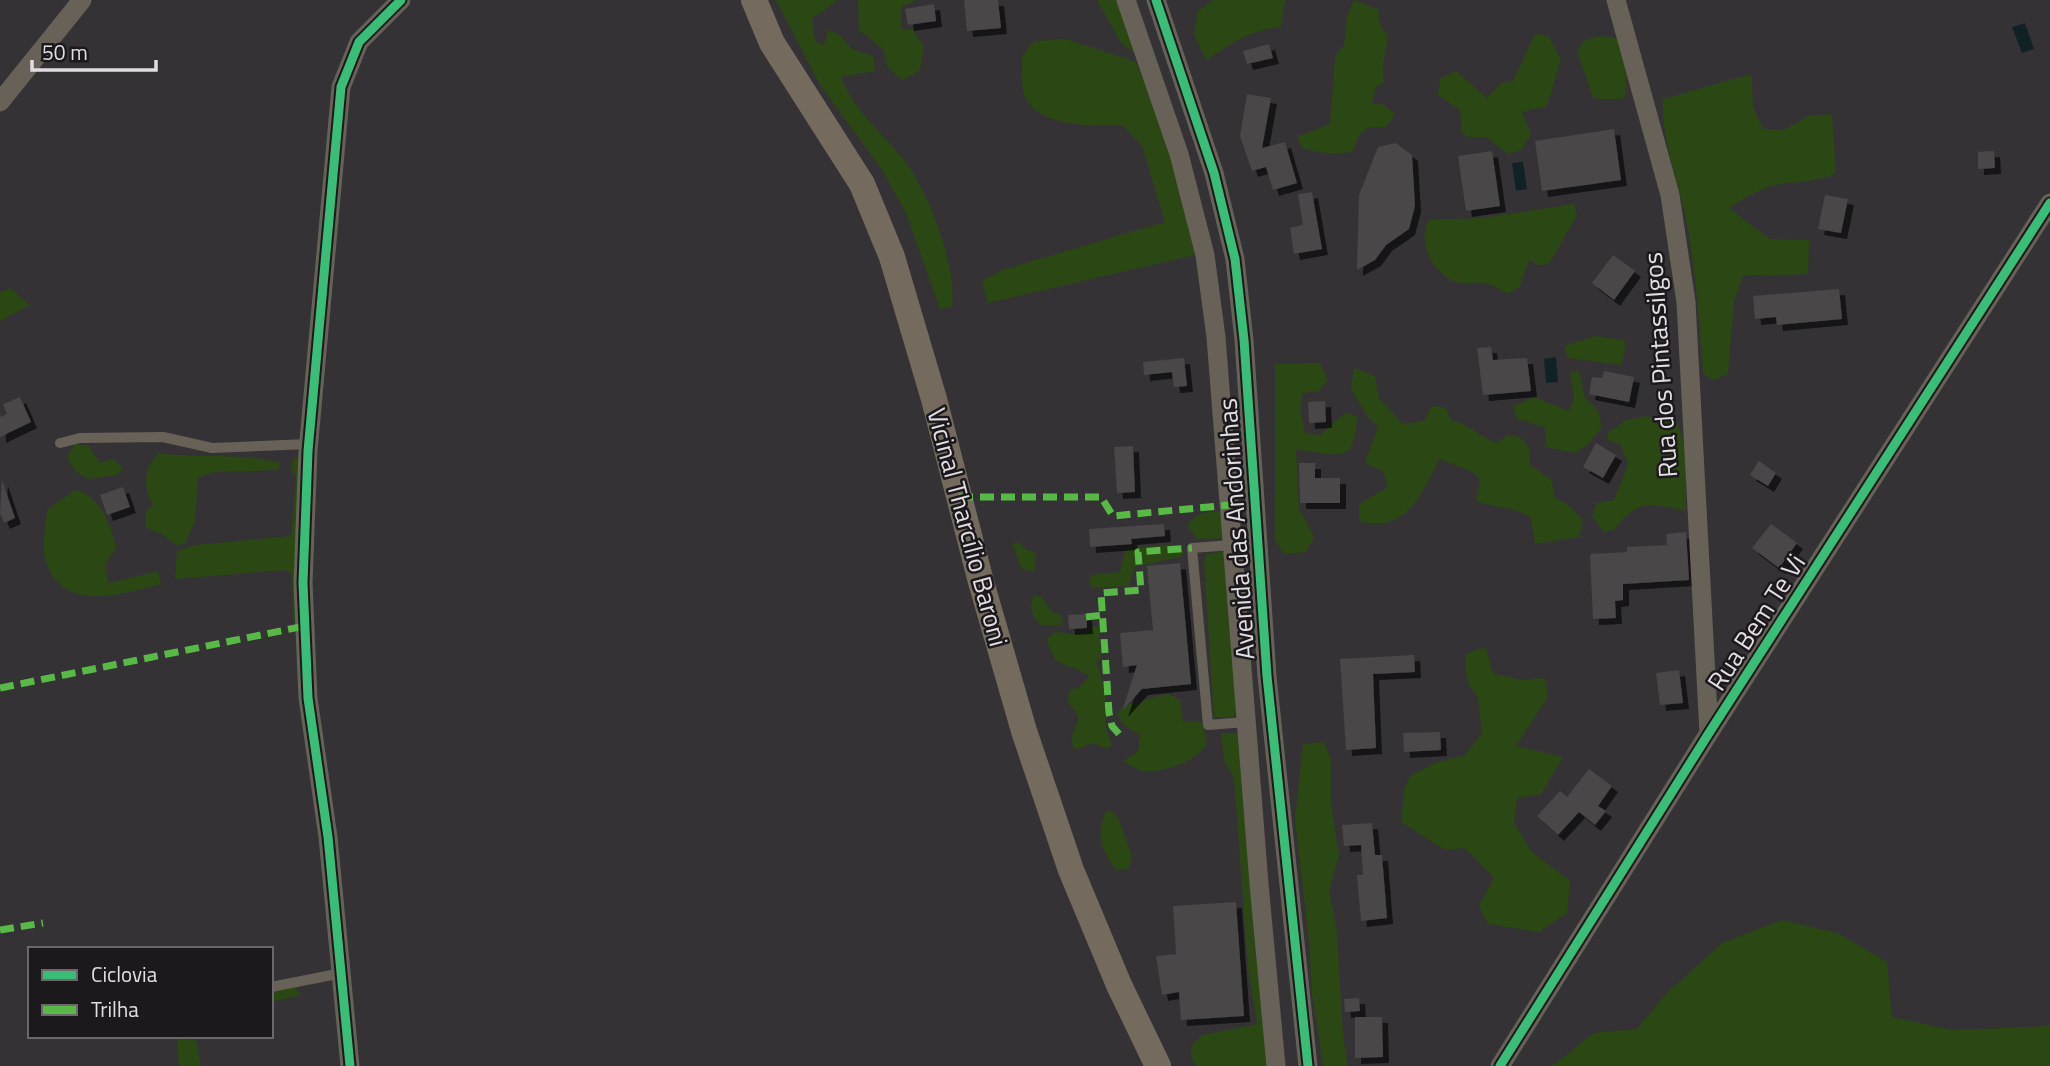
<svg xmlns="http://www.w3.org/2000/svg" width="2050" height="1066" font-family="'Titillium Web',sans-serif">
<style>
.green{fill:#2b4714}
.water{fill:#112226}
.building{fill:#494647;filter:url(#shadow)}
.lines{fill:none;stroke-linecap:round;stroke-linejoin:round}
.lane{stroke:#686157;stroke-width:10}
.street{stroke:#686157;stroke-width:19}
.secondary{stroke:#746b5e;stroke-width:26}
.quiet{stroke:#58b947;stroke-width:7;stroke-dasharray:14 7;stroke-linecap:butt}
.cycleway-casing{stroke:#1c191d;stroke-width:13}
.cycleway{stroke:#3abd76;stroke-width:9}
.labels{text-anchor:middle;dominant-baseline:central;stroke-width:5;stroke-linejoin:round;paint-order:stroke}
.street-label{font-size:26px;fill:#e1dde2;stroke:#1c191d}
</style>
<defs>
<filter id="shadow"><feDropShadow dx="6" dy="6" stdDeviation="0" flood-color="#0009"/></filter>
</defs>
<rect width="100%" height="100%" fill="#353236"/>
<path class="green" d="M 776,0 L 838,0 L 812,19 L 815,40 L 824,45 L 828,30 L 839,34 L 852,49 L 873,56 L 875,71 L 841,77 C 854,110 879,130 902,157 C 927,187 958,268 952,307 L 940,309 L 906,213 L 881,168 L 820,85 Z
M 858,0 L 917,0 L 901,7 L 901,29 L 913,30 L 924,47 L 920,70 L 903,80 L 888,68 L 883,49 L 859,30 Z
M 1097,0 L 1119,0 L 1133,40 L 1133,52 L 1121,43 Z
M 1213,0 L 1285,0 L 1281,27 C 1246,31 1235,43 1206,60 L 1194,34 L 1198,11 Z
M 1354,0 L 1378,9 L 1381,28 L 1387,33 C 1388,54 1380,58 1384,82 L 1376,87 L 1372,103 L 1384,105 L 1395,114 L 1386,127 L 1369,127 L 1360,134 L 1352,152 L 1331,154 L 1303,149 L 1297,137 L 1330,124 L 1335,57 L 1344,45 L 1347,17 Z
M 1535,34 L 1548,36 L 1561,59 L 1547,106 L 1522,112 L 1531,134 L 1521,150 L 1508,154 L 1486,137 L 1469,137 L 1462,133 L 1460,110 L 1438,95 L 1440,79 L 1456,71 L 1487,98 L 1501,83 L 1513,81 Z
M 1600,36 L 1619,38 L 1628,67 L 1625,97 L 1614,100 L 1593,98 L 1577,51 L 1585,40 Z
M 1066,39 L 1136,62 L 1165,132 L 1195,255 L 988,303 L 982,281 L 1002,270 L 1165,222 L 1142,146 L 1123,126 C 1094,125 1042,128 1026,99 C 1020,89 1023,68 1022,56 L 1034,41 Z
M 1752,74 L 1753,107 L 1763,129 L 1784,130 L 1808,116 L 1832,114 L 1836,173 C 1817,182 1801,181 1780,184 C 1763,187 1744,198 1729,208 L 1770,239 L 1809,240 L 1808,274 L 1743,276 L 1734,302 L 1728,374 L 1714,380 L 1703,374 C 1699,320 1696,267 1685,214 C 1677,176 1661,138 1663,99 Z
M 1574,204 L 1577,215 L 1549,264 L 1538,265 L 1529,260 L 1520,286 L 1508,294 C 1501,290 1492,284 1483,283 C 1474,281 1465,285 1456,282 C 1433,274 1416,242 1429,220 L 1482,218 Z
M 10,288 L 30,305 L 0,321 L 0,292 Z
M 1595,336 L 1624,340 L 1626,345 L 1621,365 L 1568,358 L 1564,346 Z
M 1320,363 L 1328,380 L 1319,391 L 1303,393 L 1300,408 L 1305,433 L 1320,435 L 1345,413 L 1357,416 C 1356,470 1332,452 1296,450 L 1299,508 L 1314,537 L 1306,552 L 1284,554 L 1275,540 L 1275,364 Z
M 1354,368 L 1375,376 L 1379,398 L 1403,424 L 1424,421 L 1432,406 L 1445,407 L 1452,421 C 1469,423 1480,438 1498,443 L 1507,435 C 1527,435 1531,448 1530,465 L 1551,479 L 1555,498 L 1567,504 L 1583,520 L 1579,537 L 1535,544 L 1531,517 C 1513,507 1495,508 1476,501 L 1480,480 L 1473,472 L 1439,459 C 1423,494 1404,535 1359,521 L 1359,504 L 1388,487 L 1383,471 L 1365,463 L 1378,426 L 1369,419 L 1351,389 Z
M 1579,370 L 1585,398 L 1598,410 L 1602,428 L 1586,446 L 1574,453 L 1546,447 L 1545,427 L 1517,419 L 1513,406 L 1534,397 L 1569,411 L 1574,397 L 1570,374 Z
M 1647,416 L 1677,421 L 1686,450 L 1686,511 C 1650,504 1639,498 1615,529 L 1604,532 L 1592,516 L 1597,503 L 1614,500 L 1628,465 L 1621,445 L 1608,440 L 1608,433 L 1626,420 Z
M 74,444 L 89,446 L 100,463 L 113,459 L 123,468 L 117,475 L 87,479 L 75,471 L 67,457 Z
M 158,453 C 200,459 240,452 280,463 L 278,470 L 214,472 L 198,478 L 195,521 L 185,544 L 176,545 L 162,534 L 146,528 L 146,512 L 153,505 C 142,486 144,469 158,453 Z
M 302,456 L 301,619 L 293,623 L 292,575 L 286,570 L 175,579 L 177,551 L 195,545 L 291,536 L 296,476 L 291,469 L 293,458 Z
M 75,490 C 102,496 110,524 116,548 L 105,564 L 108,583 L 158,571 L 161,584 C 122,594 61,615 45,558 C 42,544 46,524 47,510 Z
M 1224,511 L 1228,538 L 1197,539 L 1188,526 C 1194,511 1210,512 1224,511 Z
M 1019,542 L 1027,550 L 1036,552 L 1035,571 L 1022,569 L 1012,544 Z
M 1180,545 L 1184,553 L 1180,557 L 1134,567 L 1129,586 L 1092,588 L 1089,584 L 1091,575 L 1120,572 L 1125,551 L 1135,547 Z
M 1228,551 L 1241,708 L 1233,717 L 1214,717 L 1204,561 L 1207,554 Z
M 1034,595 L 1042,597 L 1052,612 L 1061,615 L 1063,621 L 1060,625 L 1041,625 C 1032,616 1028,607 1034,595 Z
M 1093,626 L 1099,627 L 1101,657 L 1096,661 L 1106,694 L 1105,727 L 1112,744 L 1108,749 L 1093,743 L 1074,750 L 1071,738 L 1079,717 L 1068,702 L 1069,690 L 1080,687 L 1089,676 C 1067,660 1055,673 1047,639 L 1055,632 C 1070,633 1083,638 1093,626 Z
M 1486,648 L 1493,673 L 1522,680 L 1545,678 L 1548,697 L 1516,746 L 1563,757 L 1541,794 L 1517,798 L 1514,823 L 1532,852 L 1570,881 L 1567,913 L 1539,932 L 1488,924 L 1479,906 L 1494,878 L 1465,848 L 1445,850 L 1401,822 L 1404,790 L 1410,776 L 1437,762 L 1465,755 L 1482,733 L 1478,697 L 1469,685 L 1466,672 L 1466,655 L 1476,649 Z
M 1169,694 L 1180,700 L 1183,722 L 1202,722 L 1207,743 C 1198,761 1164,773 1143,771 C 1137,770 1129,764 1123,762 L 1138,751 L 1140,735 L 1122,724 L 1117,712 L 1126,704 C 1143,704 1153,695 1169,694 Z
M 1221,733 L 1242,733 L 1273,1066 L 1196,1066 L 1191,1058 L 1191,1046 L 1202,1035 L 1257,1024 L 1248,967 L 1234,778 L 1224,760 Z
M 1324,742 L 1331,760 L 1331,805 L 1339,855 L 1329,891 L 1337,931 L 1343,1034 L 1348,1066 L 1323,1066 L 1312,994 L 1309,940 L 1295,819 L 1303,744 Z
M 1107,810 L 1117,815 L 1132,856 L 1129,868 L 1116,871 C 1102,849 1094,835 1107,810 Z
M 1782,920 L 1838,933 L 1887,962 L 1892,1017 L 1953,1030 L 2050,1026 L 2050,1066 L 1552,1066 L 1594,1033 L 1637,1029 L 1666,994 L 1722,943 Z
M 295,986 L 301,995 L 271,1002 L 271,992 Z
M 177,1036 L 195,1036 L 201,1066 L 179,1066 Z"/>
<path class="water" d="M 2025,23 L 2034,49 L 2022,53 L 2012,27 Z
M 1523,162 L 1527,189 L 1516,191 L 1512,163 Z
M 1556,357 L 1558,382 L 1546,383 L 1544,359 Z"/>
<path class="building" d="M 964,0 L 998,0 L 1001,28 L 967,31 Z
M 934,4 L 936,21 L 908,25 L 905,9 Z
M 1269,44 L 1273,58 L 1247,64 L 1243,51 Z
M 1247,94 L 1271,98 L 1262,148 L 1285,142 L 1297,183 L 1273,190 L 1266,167 L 1252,171 L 1240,136 Z
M 1614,129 L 1621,180 L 1542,191 L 1535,141 Z
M 1396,143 L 1412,155 L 1415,206 L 1409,229 L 1386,245 L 1375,260 L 1357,270 L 1359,195 L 1378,147 Z
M 1492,151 L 1500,206 L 1466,211 L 1458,156 Z
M 1994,151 L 1995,168 L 1978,169 L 1978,152 Z
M 1312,192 L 1322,249 L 1294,254 L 1290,228 L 1303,225 L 1298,194 Z
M 1825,195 L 1848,199 L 1841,233 L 1818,229 Z
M 1613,255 L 1635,271 L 1614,300 L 1592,283 Z
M 1839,289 L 1842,319 L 1777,325 L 1776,317 L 1755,319 L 1753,296 Z
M 1491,347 L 1493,360 L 1527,358 L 1531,391 L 1483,395 L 1477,348 Z
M 1184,358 L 1187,386 L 1174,387 L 1172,372 L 1144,375 L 1143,362 Z
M 1604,371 L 1634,377 L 1629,402 L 1589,394 L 1592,377 L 1602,378 Z
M 20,397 L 31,422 L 0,437 L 0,417 L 7,414 L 3,404 Z
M 1325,401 L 1326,422 L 1309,423 L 1308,402 Z
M 1596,443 L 1616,455 L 1603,478 L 1583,467 Z
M 1133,446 L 1135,492 L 1117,493 L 1114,447 Z
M 1759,461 L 1776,473 L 1768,486 L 1750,475 Z
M 1299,463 L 1315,463 L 1315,478 L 1340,478 L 1340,503 L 1300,503 Z
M 2,480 L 15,518 L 4,523 L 0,513 Z
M 123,487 L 130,507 L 107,515 L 100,495 Z
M 1164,524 L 1165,536 L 1131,539 L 1132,544 L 1090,547 L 1089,529 Z
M 1771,524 L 1797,543 L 1779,568 L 1752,548 Z
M 1686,532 L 1689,580 L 1623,584 L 1623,600 L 1615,601 L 1616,618 L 1593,619 L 1590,554 L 1627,552 L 1627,547 L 1667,545 L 1666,534 Z
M 1180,563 L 1191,684 L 1142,689 L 1122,711 L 1137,665 L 1123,667 L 1120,633 L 1153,630 L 1147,566 Z
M 1086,614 L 1087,628 L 1069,629 L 1068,615 Z
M 1414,655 L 1415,672 L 1373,674 L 1376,748 L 1346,750 L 1340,659 Z
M 1679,670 L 1683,703 L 1660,705 L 1656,673 Z
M 1440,732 L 1441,750 L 1404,752 L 1403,733 Z
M 1589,769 L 1612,786 L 1598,806 L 1606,811 L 1595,825 L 1579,812 L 1558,835 L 1537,816 L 1560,791 L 1567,797 Z
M 1372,823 L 1375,855 L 1382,855 L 1387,918 L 1361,921 L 1357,875 L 1363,875 L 1361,845 L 1344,846 L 1342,825 Z
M 1236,902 L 1244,1016 L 1181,1020 L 1179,992 L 1162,995 L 1156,956 L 1176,954 L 1173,906 Z
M 1359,998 L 1360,1011 L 1345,1012 L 1344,999 Z
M 1355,1017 L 1382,1017 L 1383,1057 L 1355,1058 Z"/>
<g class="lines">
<path class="lane" d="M 60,443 L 80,438 L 163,437 L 212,448 L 309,444
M 1232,545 L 1192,548 L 1208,725 L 1246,722
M 271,987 L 342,973"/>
<path class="street" d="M 1126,0 L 1179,154 L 1205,255 L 1216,337 L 1259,884 L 1276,1066
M 1156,0 L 1214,173 L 1235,259 L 1244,340 L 1267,676 L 1308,1066
M 1616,0 L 1670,195 L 1686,302 L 1709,733
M 0,102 L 82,0
M 350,1066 L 328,837 L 308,698 L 303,583 L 308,451 L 341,87 L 359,42 L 401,0
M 1500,1066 L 1709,733 L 2050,203"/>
<path class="secondary" d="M 754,0 L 772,43 L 862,184 L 892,257 L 934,399 L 981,582 L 1024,731 L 1071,870 L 1119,985 L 1158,1066"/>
<path class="quiet" d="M 959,497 L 1101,497 L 1113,516 L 1229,505
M 1086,617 L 1103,615
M 0,688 L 305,626
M 1119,734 L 1112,726 L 1109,713 L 1101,593 L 1141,590 L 1138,552 L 1192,548
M 0,930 L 43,923"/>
<defs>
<path id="cycleway" d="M 1156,0 L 1214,173 L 1235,259 L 1244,340 L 1267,676 L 1308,1066
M 350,1066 L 328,837 L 308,698 L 303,583 L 308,451 L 341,87 L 359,42 L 401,0
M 1500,1066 L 1709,733 L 2050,203"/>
</defs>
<use href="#cycleway" class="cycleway-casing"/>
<use href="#cycleway" class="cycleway"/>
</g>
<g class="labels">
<g class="street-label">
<text transform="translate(1660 365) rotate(-94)">Rua dos Pintassilgos</text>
<text transform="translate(968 527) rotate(75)">Vicinal Tharcílio Baroni</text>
<text transform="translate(1236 529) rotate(-94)">Avenida das Andorinhas</text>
<text transform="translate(1756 622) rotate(-57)">Rua Bem Te Vi</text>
</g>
</g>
<rect x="28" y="947" width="245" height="91" fill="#1c191d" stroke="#6b676c" stroke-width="2"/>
<rect x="42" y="970" width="35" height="10" fill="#3abd76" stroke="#6b676c" stroke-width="2"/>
<text x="91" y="982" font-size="21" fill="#e1dde2">Ciclovia</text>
<rect x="42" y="1005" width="35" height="10" fill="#58b947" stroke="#6b676c" stroke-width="2"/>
<text x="91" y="1017" font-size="21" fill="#e1dde2">Trilha</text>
<path d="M32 60v10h124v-10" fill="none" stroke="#e1dde2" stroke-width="3.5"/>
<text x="42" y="60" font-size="21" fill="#e1dde2" stroke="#1c191d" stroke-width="5" paint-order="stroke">50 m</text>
</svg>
